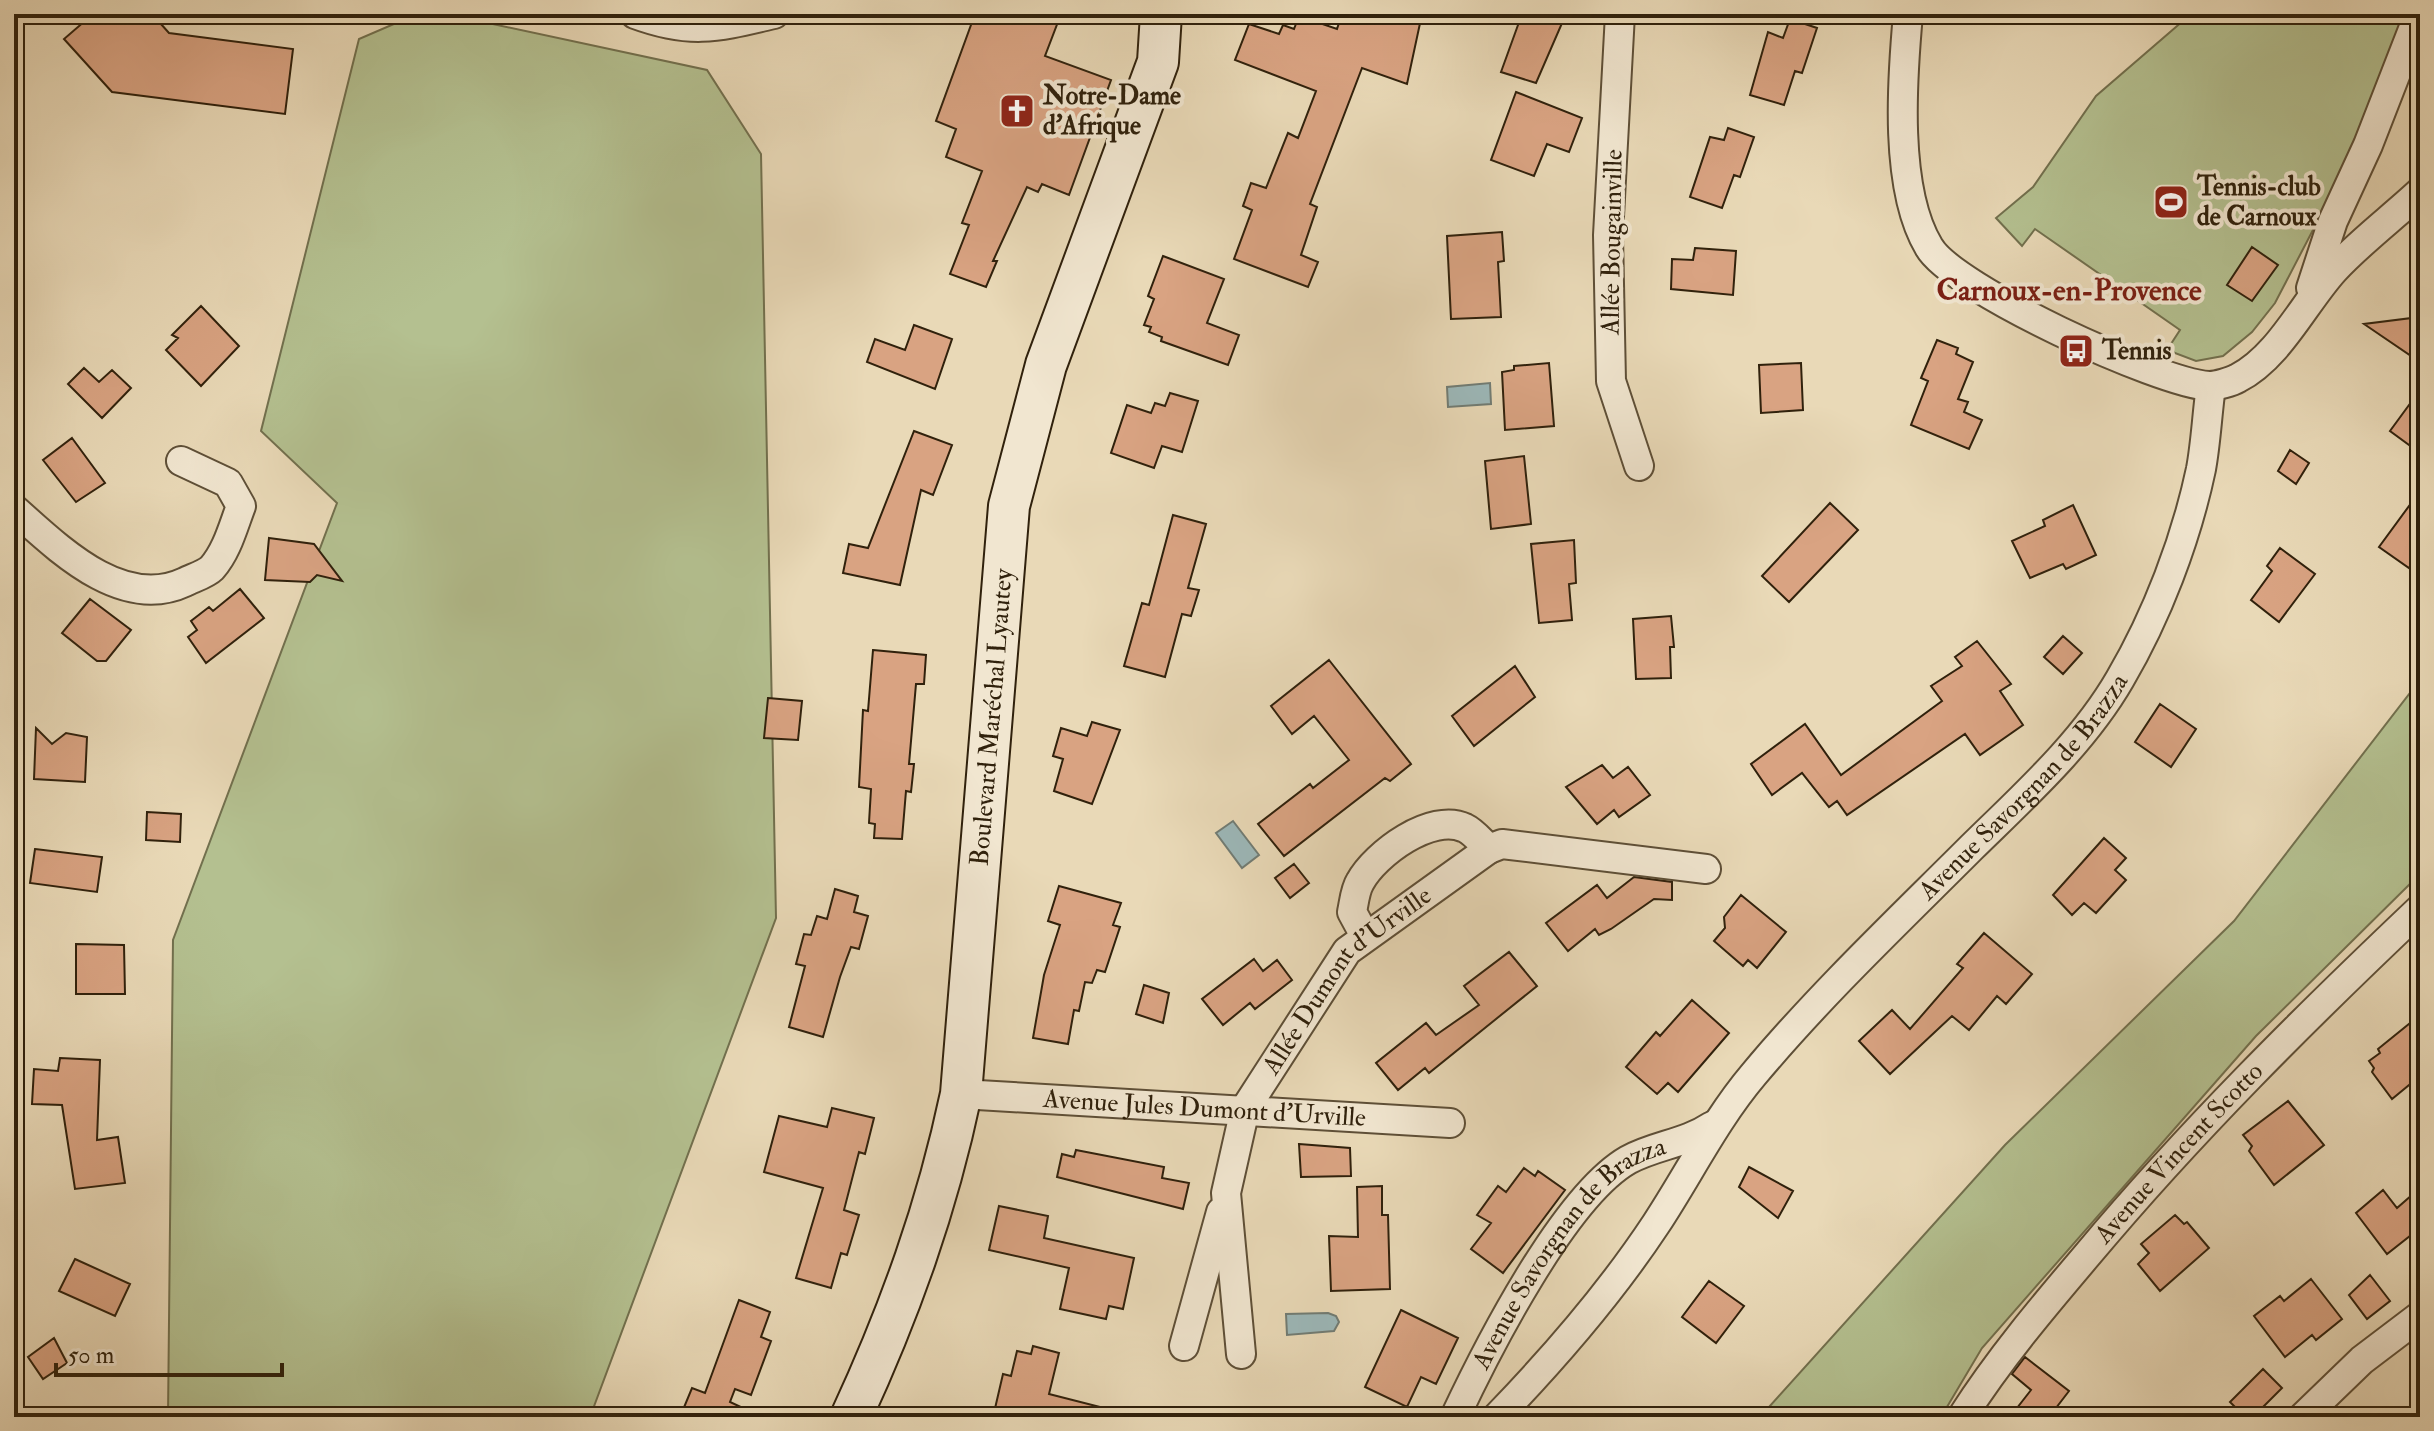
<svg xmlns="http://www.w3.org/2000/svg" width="2434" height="1431" font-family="'IM FELL Double Pica',serif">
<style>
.green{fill:#b4c090;stroke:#72704e;stroke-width:2}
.water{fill:#9cb8b9;stroke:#717c74;stroke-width:2}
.building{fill:#d9a382;stroke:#30210c;stroke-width:2}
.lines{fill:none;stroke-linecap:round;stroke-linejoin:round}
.street-casing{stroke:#5e4f37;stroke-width:32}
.secondary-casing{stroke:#30210c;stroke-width:44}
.street{stroke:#f1e6d0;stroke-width:28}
.secondary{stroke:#f1e6d0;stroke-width:40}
.labels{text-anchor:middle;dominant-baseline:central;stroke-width:8;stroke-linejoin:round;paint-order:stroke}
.poi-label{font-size:26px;font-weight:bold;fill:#30210c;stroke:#f1e6d0;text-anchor:start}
.street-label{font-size:26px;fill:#30210c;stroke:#f1e6d0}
.quarter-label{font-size:30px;font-weight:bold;fill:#7a1f14;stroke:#f1e6d0}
</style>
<rect width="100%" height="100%" fill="#e9d9b7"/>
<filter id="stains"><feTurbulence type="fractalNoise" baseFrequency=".0025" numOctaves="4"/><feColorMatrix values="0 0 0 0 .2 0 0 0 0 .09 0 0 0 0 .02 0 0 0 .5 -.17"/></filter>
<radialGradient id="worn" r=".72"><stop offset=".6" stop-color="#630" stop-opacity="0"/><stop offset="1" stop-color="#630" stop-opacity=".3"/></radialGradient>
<path class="green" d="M 417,14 L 446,14 L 707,70 L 761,154 L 776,918 L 590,1417 L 168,1417 L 173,940 L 337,503 L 261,431 L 359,39 Z
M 2191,14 L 2407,14 L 2354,151 L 2275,303 L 2252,332 L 2223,356 L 2196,361 L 2167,350 L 2180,330 L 2035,229 L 2022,246 L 1996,218 L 2033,187 L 2096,96 Z
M 2420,680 L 2420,874 L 2256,1036 L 1982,1348 L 1941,1417 L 1760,1417 L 2005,1145 L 2234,921 Z"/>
<path class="water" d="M 1490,383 L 1491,404 L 1448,407 L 1447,387 Z
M 1233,821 L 1259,855 L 1242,868 L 1216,833 Z
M 1328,1313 L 1336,1316 L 1339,1322 L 1334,1331 L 1287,1335 L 1286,1314 Z"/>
<path class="building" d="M 93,14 L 152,14 L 169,33 L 293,49 L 285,114 L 112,92 L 64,39 Z
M 975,14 L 1061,14 L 1045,56 L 1111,80 L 1069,195 L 1042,184 L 1038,192 L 1027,187 L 993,261 L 997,261 L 986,287 L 950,274 L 969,225 L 962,223 L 982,171 L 946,157 L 956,129 L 936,121 Z
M 1342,14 L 1422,14 L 1407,84 L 1362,68 L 1310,204 L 1317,207 L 1301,255 L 1318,262 L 1308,287 L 1234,259 L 1252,210 L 1243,206 L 1251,183 L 1266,188 L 1288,133 L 1298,138 L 1316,91 L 1235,60 L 1249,24 L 1279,34 L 1283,25 L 1294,29 L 1299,16 L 1337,29 Z
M 1522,14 L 1566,14 L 1536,83 L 1501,72 Z
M 1790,19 L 1817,28 L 1802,73 L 1795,71 L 1784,105 L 1750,95 L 1768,32 L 1783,38 Z
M 1516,92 L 1582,118 L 1569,152 L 1547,144 L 1534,176 L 1491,160 Z
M 1728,128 L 1754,137 L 1740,177 L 1734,175 L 1722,208 L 1690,197 L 1710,137 L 1724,140 Z
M 1502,232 L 1504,261 L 1498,262 L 1501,317 L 1451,319 L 1447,236 Z
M 2252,247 L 2278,265 L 2252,301 L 2227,285 Z
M 1695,248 L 1736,251 L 1733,295 L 1671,289 L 1672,259 L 1693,260 Z
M 1163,256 L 1224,279 L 1207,323 L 1239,335 L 1228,365 L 1161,341 L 1162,337 L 1149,332 L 1151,327 L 1144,325 L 1154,299 L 1148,296 Z
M 201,306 L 239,346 L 201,386 L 166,350 L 178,338 L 172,335 Z
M 2420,317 L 2420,362 L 2364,324 Z
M 914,325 L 952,339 L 935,389 L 867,362 L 875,339 L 905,350 Z
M 1937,340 L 1958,348 L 1956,354 L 1973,362 L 1958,399 L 1968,402 L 1964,412 L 1982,420 L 1969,449 L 1911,425 L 1928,381 L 1921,378 Z
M 1549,363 L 1554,426 L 1505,430 L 1502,372 L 1514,370 L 1514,366 Z
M 1801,363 L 1803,410 L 1761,413 L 1759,365 Z
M 84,368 L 99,382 L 112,370 L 131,388 L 102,418 L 68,384 Z
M 2420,390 L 2420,453 L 2390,431 Z
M 1170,393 L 1198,401 L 1182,452 L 1162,446 L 1154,468 L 1111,453 L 1127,405 L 1151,413 L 1155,403 L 1165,406 Z
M 914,431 L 952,445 L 933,495 L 921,490 L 900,585 L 843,573 L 849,544 L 868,548 Z
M 72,438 L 105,483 L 76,502 L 43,460 Z
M 2290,450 L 2309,463 L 2296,484 L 2278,471 Z
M 1524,456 L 1531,524 L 1491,529 L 1485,461 Z
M 2420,491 L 2420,553 L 2409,568 L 2379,547 Z
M 1830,503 L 1858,530 L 1789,602 L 1762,576 Z
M 2073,505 L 2096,555 L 2066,569 L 2063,564 L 2030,578 L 2012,541 L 2045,526 L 2043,520 Z
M 1173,515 L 1206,524 L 1188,588 L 1199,590 L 1191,616 L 1182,614 L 1165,677 L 1124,666 L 1142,603 L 1149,605 Z
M 269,538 L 314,544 L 342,581 L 317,575 L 310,582 L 265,580 Z
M 1574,540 L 1576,583 L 1569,584 L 1572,620 L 1539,623 L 1531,544 Z
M 2280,548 L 2315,574 L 2279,622 L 2251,600 L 2272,571 L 2267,566 Z
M 240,589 L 264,618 L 206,663 L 188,637 L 197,630 L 191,621 L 209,607 L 213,611 Z
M 90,599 L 131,630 L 106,661 L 97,661 L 62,633 Z
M 1671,616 L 1674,647 L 1670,647 L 1671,678 L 1636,679 L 1633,619 Z
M 2063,636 L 2082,653 L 2063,674 L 2044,657 Z
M 1977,641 L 2011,684 L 2000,691 L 2023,725 L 1980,755 L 1965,734 L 1847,815 L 1837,801 L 1829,807 L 1802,773 L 1772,795 L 1751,764 L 1805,724 L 1841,775 L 1942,701 L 1931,686 L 1962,666 L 1955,657 Z
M 873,650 L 926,655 L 924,684 L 916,684 L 909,764 L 914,764 L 911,792 L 906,791 L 902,839 L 874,838 L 875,824 L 869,823 L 871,789 L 859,787 L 863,710 L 868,711 Z
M 1329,660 L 1411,764 L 1390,781 L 1385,778 L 1284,856 L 1258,824 L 1310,784 L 1313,788 L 1349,760 L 1314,716 L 1292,734 L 1271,706 Z
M 1515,666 L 1535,697 L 1474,746 L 1452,716 Z
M 768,698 L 802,701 L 798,740 L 764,738 Z
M 2160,704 L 2196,729 L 2171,767 L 2135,742 Z
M 1092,722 L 1120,730 L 1092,804 L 1054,791 L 1063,759 L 1053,756 L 1061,728 L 1087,736 Z
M 36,728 L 52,744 L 66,733 L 87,737 L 85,782 L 34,779 Z
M 1602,765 L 1613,778 L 1628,767 L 1650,795 L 1619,817 L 1614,810 L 1597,824 L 1566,787 Z
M 147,812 L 181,814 L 180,842 L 146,840 Z
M 2104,838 L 2126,858 L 2115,870 L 2126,880 L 2096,913 L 2084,903 L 2072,915 L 2053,895 Z
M 35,849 L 102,857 L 97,892 L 30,883 Z
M 1294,864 L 1309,883 L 1290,898 L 1275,878 Z
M 1634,877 L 1672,882 L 1672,900 L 1654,899 L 1611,929 L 1599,935 L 1595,929 L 1568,951 L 1546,923 L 1597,885 L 1607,898 Z
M 1059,886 L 1121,903 L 1113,925 L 1120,927 L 1105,972 L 1097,970 L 1092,983 L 1085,982 L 1079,1011 L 1074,1010 L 1068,1044 L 1033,1038 L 1044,975 L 1060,925 L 1048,921 Z
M 835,889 L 858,896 L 854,912 L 868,916 L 859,949 L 851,947 L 840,977 L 823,1037 L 789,1027 L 805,966 L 796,964 L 804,934 L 811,935 L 817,916 L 827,919 Z
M 1741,895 L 1786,932 L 1757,968 L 1748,960 L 1743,966 L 1714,941 L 1725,928 L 1724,917 Z
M 1984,933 L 2032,974 L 2006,1004 L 1997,996 L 1969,1030 L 1952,1016 L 1890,1074 L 1859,1041 L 1892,1010 L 1910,1029 L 1963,968 L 1957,964 Z
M 76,944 L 124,945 L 125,994 L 76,994 Z
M 1509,952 L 1537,986 L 1429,1073 L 1425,1068 L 1398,1090 L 1376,1063 L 1426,1023 L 1436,1035 L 1479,1005 L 1464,986 Z
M 1254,959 L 1263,971 L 1277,960 L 1292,980 L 1255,1009 L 1250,1003 L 1223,1025 L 1202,999 Z
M 1144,985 L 1169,993 L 1163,1023 L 1136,1014 Z
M 1692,1000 L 1729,1033 L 1678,1092 L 1668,1083 L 1657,1094 L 1626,1067 L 1656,1032 L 1660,1036 Z
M 2420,1015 L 2420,1076 L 2392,1099 L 2372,1072 L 2374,1068 L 2369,1061 L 2380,1053 L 2378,1049 Z
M 60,1058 L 100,1060 L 97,1140 L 118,1137 L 125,1183 L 75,1189 L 62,1105 L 32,1104 L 34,1069 L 58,1071 Z
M 2288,1101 L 2324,1145 L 2274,1185 L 2249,1151 L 2252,1146 L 2243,1135 Z
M 832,1108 L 874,1118 L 865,1154 L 859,1152 L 844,1210 L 859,1215 L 847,1255 L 841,1253 L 831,1288 L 796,1278 L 823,1188 L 764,1172 L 779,1116 L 827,1127 Z
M 1299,1144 L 1350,1148 L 1351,1176 L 1301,1177 Z
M 1076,1150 L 1164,1167 L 1162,1178 L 1189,1183 L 1183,1209 L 1057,1177 L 1062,1154 L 1074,1157 Z
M 1749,1167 L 1793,1191 L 1778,1218 L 1739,1187 Z
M 1524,1168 L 1535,1176 L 1538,1171 L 1565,1190 L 1503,1273 L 1471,1249 L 1491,1223 L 1477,1215 L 1498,1186 L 1506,1192 Z
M 1382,1186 L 1382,1215 L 1388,1215 L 1390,1289 L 1331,1291 L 1329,1236 L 1358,1237 L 1357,1187 Z
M 2420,1188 L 2420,1228 L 2387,1254 L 2356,1213 L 2383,1190 L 2397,1208 Z
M 999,1206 L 1048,1216 L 1044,1238 L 1134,1258 L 1123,1309 L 1109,1306 L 1106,1319 L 1060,1309 L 1069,1268 L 989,1250 Z
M 2175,1215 L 2184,1224 L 2187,1222 L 2209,1248 L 2160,1291 L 2138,1264 L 2149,1253 L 2141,1244 Z
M 75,1259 L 130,1284 L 115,1316 L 59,1291 Z
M 2370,1275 L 2390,1301 L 2367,1319 L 2349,1295 Z
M 2311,1279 L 2342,1319 L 2316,1340 L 2312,1335 L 2285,1357 L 2254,1316 L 2280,1296 L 2284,1301 Z
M 1709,1281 L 1744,1306 L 1716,1343 L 1682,1317 Z
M 739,1300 L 770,1312 L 761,1337 L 771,1341 L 751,1395 L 735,1389 L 730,1402 L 762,1417 L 680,1417 L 692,1388 L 705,1393 Z
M 1401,1310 L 1458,1338 L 1436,1384 L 1421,1377 L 1407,1407 L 1365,1387 Z
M 54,1338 L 67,1363 L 43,1379 L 28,1357 Z
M 1033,1346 L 1059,1353 L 1049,1394 L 1104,1408 L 1103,1417 L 993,1417 L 1003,1374 L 1011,1376 L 1017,1351 L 1031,1354 Z
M 2025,1357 L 2069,1391 L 2049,1417 L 2010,1417 L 2031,1390 L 2012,1374 Z
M 2263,1369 L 2282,1388 L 2253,1417 L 2245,1417 L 2230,1402 Z"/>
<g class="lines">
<defs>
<g id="street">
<path d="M 635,14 C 692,35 718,27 774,14"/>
<path d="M 1620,14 L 1608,235 L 1611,381 L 1639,466"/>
<path d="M 1908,14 C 1902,80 1894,189 1929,247 C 1953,289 2159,383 2209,386 C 2216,386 2231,382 2238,378 C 2279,357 2304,303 2334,270 C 2360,242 2392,218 2420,192"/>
<path d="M 2311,288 L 2333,221 L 2368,145 L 2419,14"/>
<path d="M 14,509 C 57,547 121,612 185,582 C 193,578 206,574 212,568 C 227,551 233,527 241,506 L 228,483 L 181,461"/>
<path d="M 1365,936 L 1352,912 C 1354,903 1355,890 1360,882 C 1375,854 1432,812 1465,828 C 1474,832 1482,843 1489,849"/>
<path id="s1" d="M 961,1094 L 1450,1123"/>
<path d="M 1184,1346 L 1221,1212"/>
<path id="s2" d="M 1241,1354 L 1226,1193 L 1245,1109 L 1347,951 L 1489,849 L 1502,844 L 1706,869"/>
<path id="s3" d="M 1455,1417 C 1487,1349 1564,1197 1628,1160 C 1655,1145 1685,1144 1712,1126"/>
<path id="s4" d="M 1497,1417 C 1555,1357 1609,1295 1656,1224 C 1689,1174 1715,1120 1754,1074 C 1821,994 1898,921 1972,847 C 2025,795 2083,743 2120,679 C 2157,616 2186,540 2201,469 C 2206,442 2207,414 2211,386"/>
<path id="s5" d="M 1962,1417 C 1999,1359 2043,1307 2088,1254 C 2191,1131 2304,1019 2420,909"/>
<path d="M 2303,1417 L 2362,1360 L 2420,1316"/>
</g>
<g id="secondary">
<path id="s6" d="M 851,1417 C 900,1311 937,1208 961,1094 L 1009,506 L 1046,365 L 1158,62 L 1161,14"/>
</g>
</defs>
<use href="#street" class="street-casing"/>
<use href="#secondary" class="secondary-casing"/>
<use href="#street" class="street"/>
<use href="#secondary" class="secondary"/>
</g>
<defs>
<symbol id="church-square" viewBox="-11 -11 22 22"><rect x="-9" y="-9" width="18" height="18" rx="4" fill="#8f2418" stroke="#f1e6d0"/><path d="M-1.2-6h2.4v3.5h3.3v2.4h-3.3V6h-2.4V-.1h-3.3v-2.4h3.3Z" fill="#fff"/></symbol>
<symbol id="stadium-square" viewBox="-11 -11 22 22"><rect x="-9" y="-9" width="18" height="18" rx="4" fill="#8f2418" stroke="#f1e6d0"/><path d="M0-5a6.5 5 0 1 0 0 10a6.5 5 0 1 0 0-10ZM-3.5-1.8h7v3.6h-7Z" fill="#fff"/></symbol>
<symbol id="bus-square" viewBox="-11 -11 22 22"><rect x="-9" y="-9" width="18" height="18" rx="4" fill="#8f2418" stroke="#f1e6d0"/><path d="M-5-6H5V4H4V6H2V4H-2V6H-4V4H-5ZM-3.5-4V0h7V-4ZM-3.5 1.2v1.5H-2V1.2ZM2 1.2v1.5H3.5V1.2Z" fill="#fff"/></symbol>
</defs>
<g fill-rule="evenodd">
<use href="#church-square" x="997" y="91" width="40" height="40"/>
<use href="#stadium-square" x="2151" y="182" width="40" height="40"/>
<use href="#bus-square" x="2056" y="331" width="40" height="40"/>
</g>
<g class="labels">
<g class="poi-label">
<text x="1043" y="96">Notre-Dame<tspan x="1043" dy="30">d'Afrique</tspan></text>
<text x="2197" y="187">Tennis-club<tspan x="2197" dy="30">de Carnoux</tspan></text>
<text x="2102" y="351">Tennis</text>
</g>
<g class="street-label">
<text transform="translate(1612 242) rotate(-89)">Allée Bougainville</text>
<text stroke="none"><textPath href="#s6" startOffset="720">Boulevard Maréchal Lyautey</textPath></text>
<text stroke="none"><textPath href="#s4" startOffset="824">Avenue Savorgnan de Brazza</textPath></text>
<text stroke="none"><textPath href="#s2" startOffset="414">Allée Dumont d'Urville</textPath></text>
<text stroke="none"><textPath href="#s1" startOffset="244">Avenue Jules Dumont d'Urville</textPath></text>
<text stroke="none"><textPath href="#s5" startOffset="342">Avenue Vincent Scotto</textPath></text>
<text stroke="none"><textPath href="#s3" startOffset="204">Avenue Savorgnan de Brazza</textPath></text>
</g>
<g class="quarter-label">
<text x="2069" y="290">Carnoux-en-Provence</text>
</g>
</g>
<rect width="2434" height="1431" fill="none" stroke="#e9d9b7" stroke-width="48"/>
<rect x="16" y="16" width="2402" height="1399" fill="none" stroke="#30210c" stroke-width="4"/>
<rect x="24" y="24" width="2386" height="1383" fill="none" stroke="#30210c" stroke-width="2"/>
<path d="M56 1363v12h226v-12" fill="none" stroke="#30210c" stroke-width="4"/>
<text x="68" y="1363" font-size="24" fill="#30210c" stroke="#f1e6d0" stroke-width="6" paint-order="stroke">50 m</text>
<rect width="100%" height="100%" filter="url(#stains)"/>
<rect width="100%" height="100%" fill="url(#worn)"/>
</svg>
